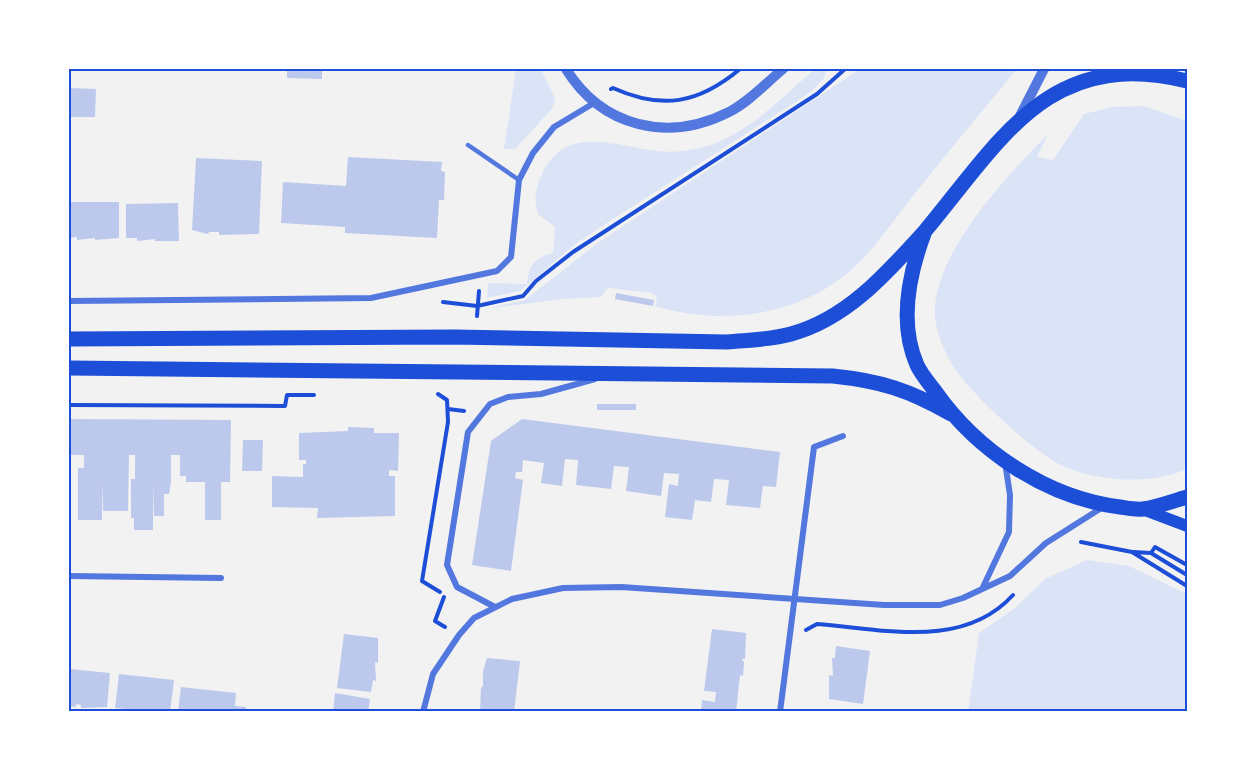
<svg xmlns="http://www.w3.org/2000/svg" width="1256" height="781" font-family="'Zilla Slab',serif">
<style>
.green{fill:#dbe4f7}
.building{fill:#bdc9ec}
.lines{fill:none;stroke-linecap:round;stroke-linejoin:round}
.path{stroke:#1d4ed8;stroke-width:4}
.service{stroke:#5277de;stroke-width:4.5}
.minor{stroke:#5277de;stroke-width:6}
.tertiary{stroke:#5277de;stroke-width:10}
.secondary{stroke:#1d4ed8;stroke-width:12}
.primary{stroke:#1d4ed8;stroke-width:15}
.neatline{fill:none;stroke:#1d4ed8;stroke-width:2}
</style>
<rect width="100%" height="100%" fill="#f2f2f2"/>
<path class="green" d="M 516,69 L 541,69 L 555,98 L 552,109 L 515,149 L 504,149 Z
M 815,69 L 827,69 L 824,78 L 811,92 L 610,221 L 577,243 L 520,291 L 487,298 L 488,283 L 527,284 C 528,266 535,257 553,253 L 555,227 L 538,214 C 533,201 536,186 542,174 C 566,123 616,147 657,151 C 673,153 691,151 707,146 C 749,133 782,97 815,69 Z
M 860,69 L 1017,69 C 983,110 949,151 916,192 C 900,212 885,234 868,253 C 816,313 730,329 655,306 L 657,297 L 651,293 L 608,288 L 601,297 L 563,299 L 485,309 L 525,300 L 599,242 Z
M 1144,106 L 1187,121 L 1187,469 C 1152,485 1098,482 1063,466 C 1035,453 976,398 958,373 C 945,355 933,328 935,305 C 942,244 1006,177 1048,134 L 1037,157 L 1053,160 L 1084,114 L 1112,107 Z
M 1087,560 L 1129,566 L 1187,594 L 1187,712 L 968,712 L 979,633 L 1015,608 L 1045,579 Z"/>
<path class="building" d="M 287,69 L 322,69 L 322,79 L 287,78 Z
M 69,88 L 96,89 L 95,117 L 69,117 Z
M 348,157 L 442,162 L 441,171 L 445,172 L 444,200 L 439,200 L 437,238 L 345,233 L 345,227 L 281,223 L 283,182 L 346,186 Z
M 196,158 L 262,161 L 259,234 L 219,235 L 219,232 L 209,232 L 208,234 L 192,230 Z
M 69,202 L 119,202 L 119,238 L 95,240 L 95,238 L 77,240 L 77,237 L 69,238 Z
M 178,203 L 179,241 L 155,241 L 155,239 L 137,241 L 137,238 L 126,238 L 126,204 Z
M 616,293 L 654,300 L 653,306 L 615,299 Z
M 597,404 L 636,404 L 636,410 L 597,410 Z
M 69,419 L 231,420 L 230,482 L 221,482 L 221,520 L 205,520 L 205,482 L 186,482 L 186,476 L 180,476 L 180,455 L 171,455 L 171,482 L 169,494 L 164,494 L 164,516 L 154,516 L 153,482 L 153,530 L 134,530 L 134,518 L 131,518 L 131,479 L 135,479 L 135,455 L 129,455 L 128,511 L 103,511 L 102,482 L 102,520 L 78,520 L 78,468 L 84,468 L 84,455 L 69,455 Z
M 522,419 L 780,452 L 776,487 L 763,486 L 760,508 L 726,505 L 729,480 L 714,479 L 711,502 L 695,500 L 692,520 L 665,517 L 669,484 L 678,486 L 679,474 L 664,473 L 661,496 L 626,491 L 629,467 L 614,466 L 611,489 L 576,485 L 578,460 L 565,459 L 562,486 L 541,483 L 544,463 L 523,460 L 522,472 L 516,472 L 515,478 L 523,480 L 511,571 L 472,565 L 491,441 Z
M 348,427 L 374,428 L 374,433 L 399,433 L 398,471 L 389,470 L 389,476 L 395,476 L 395,516 L 317,518 L 318,508 L 272,507 L 272,476 L 303,477 L 303,464 L 306,464 L 306,460 L 299,460 L 299,433 L 348,431 Z
M 243,440 L 263,440 L 262,471 L 242,471 Z
M 712,629 L 746,633 L 745,659 L 742,659 L 744,663 L 743,676 L 740,675 L 736,712 L 701,712 L 702,700 L 715,702 L 716,692 L 704,691 Z
M 344,634 L 378,638 L 378,663 L 375,662 L 376,681 L 373,680 L 371,692 L 337,688 Z
M 836,646 L 870,651 L 863,704 L 829,699 L 829,675 L 833,676 L 832,658 L 835,658 Z
M 487,658 L 520,661 L 514,712 L 480,711 L 481,688 L 483,686 L 483,671 Z
M 69,669 L 110,673 L 107,707 L 81,708 L 81,705 L 76,704 L 76,707 L 69,706 Z
M 119,674 L 174,680 L 170,712 L 126,712 L 127,709 L 115,708 Z
M 181,687 L 236,693 L 235,706 L 246,707 L 245,712 L 178,712 Z
M 335,693 L 370,699 L 368,712 L 333,712 Z"/>
<g class="lines">
<path class="path" d="M 611,89 L 613,88 C 662,110 698,104 740,69
M 443,302 L 477,306 L 523,296 L 536,281 L 573,252 L 817,94 L 845,69
M 477,316 L 479,291
M 438,394 L 447,400 L 448,422 L 422,581 L 440,592
M 69,405 L 285,406 L 287,395 L 314,395
M 448,409 L 464,411
M 1081,542 L 1132,552 L 1187,586
M 1133,552 L 1151,553
M 1187,565 L 1155,547 L 1151,553 L 1187,575
M 444,597 L 435,621 L 445,627
M 806,630 L 817,624 C 884,629 963,650 1013,595"/>
<path class="service" d="M 468,145 L 519,180"/>
<path class="minor" d="M 69,301 L 371,298 L 497,271 L 511,257 L 519,180 L 533,153 L 554,127 L 594,103
M 69,576 L 221,578
M 983,587 L 1009,532 L 1010,495 L 1005,462
M 495,607 L 457,587 L 447,565 L 468,432 L 490,404 L 508,397 L 541,394 L 595,379
M 423,712 L 433,674 L 459,635 L 474,618 L 512,599 L 563,588 L 621,587 L 884,605 L 940,605 L 963,598 L 1010,576 L 1046,543 L 1103,507
M 780,712 L 814,447 L 843,436"/>
<path class="tertiary" d="M 566,69 C 602,127 668,143 729,112 C 749,102 766,83 783,69
M 1020,116 L 1044,69"/>
<path class="secondary" d="M 1142,509 L 1187,526"/>
<path class="primary" d="M 1187,81 C 1049,47 1001,140 925,231 C 909,273 898,322 917,365 C 921,374 929,383 935,391 C 977,451 1047,498 1120,507 C 1127,508 1136,510 1143,509 C 1157,507 1173,501 1187,497
M 69,339 L 454,337 L 727,342 C 748,340 770,340 791,334 C 847,319 887,273 925,231
M 69,368 L 833,376 C 881,381 909,390 951,414"/>
</g>
<rect width="1256" height="781" fill="none" stroke="#ffffff" stroke-width="141"/>
<rect x="70" y="70" width="1116" height="640" class="neatline"/>
</svg>
